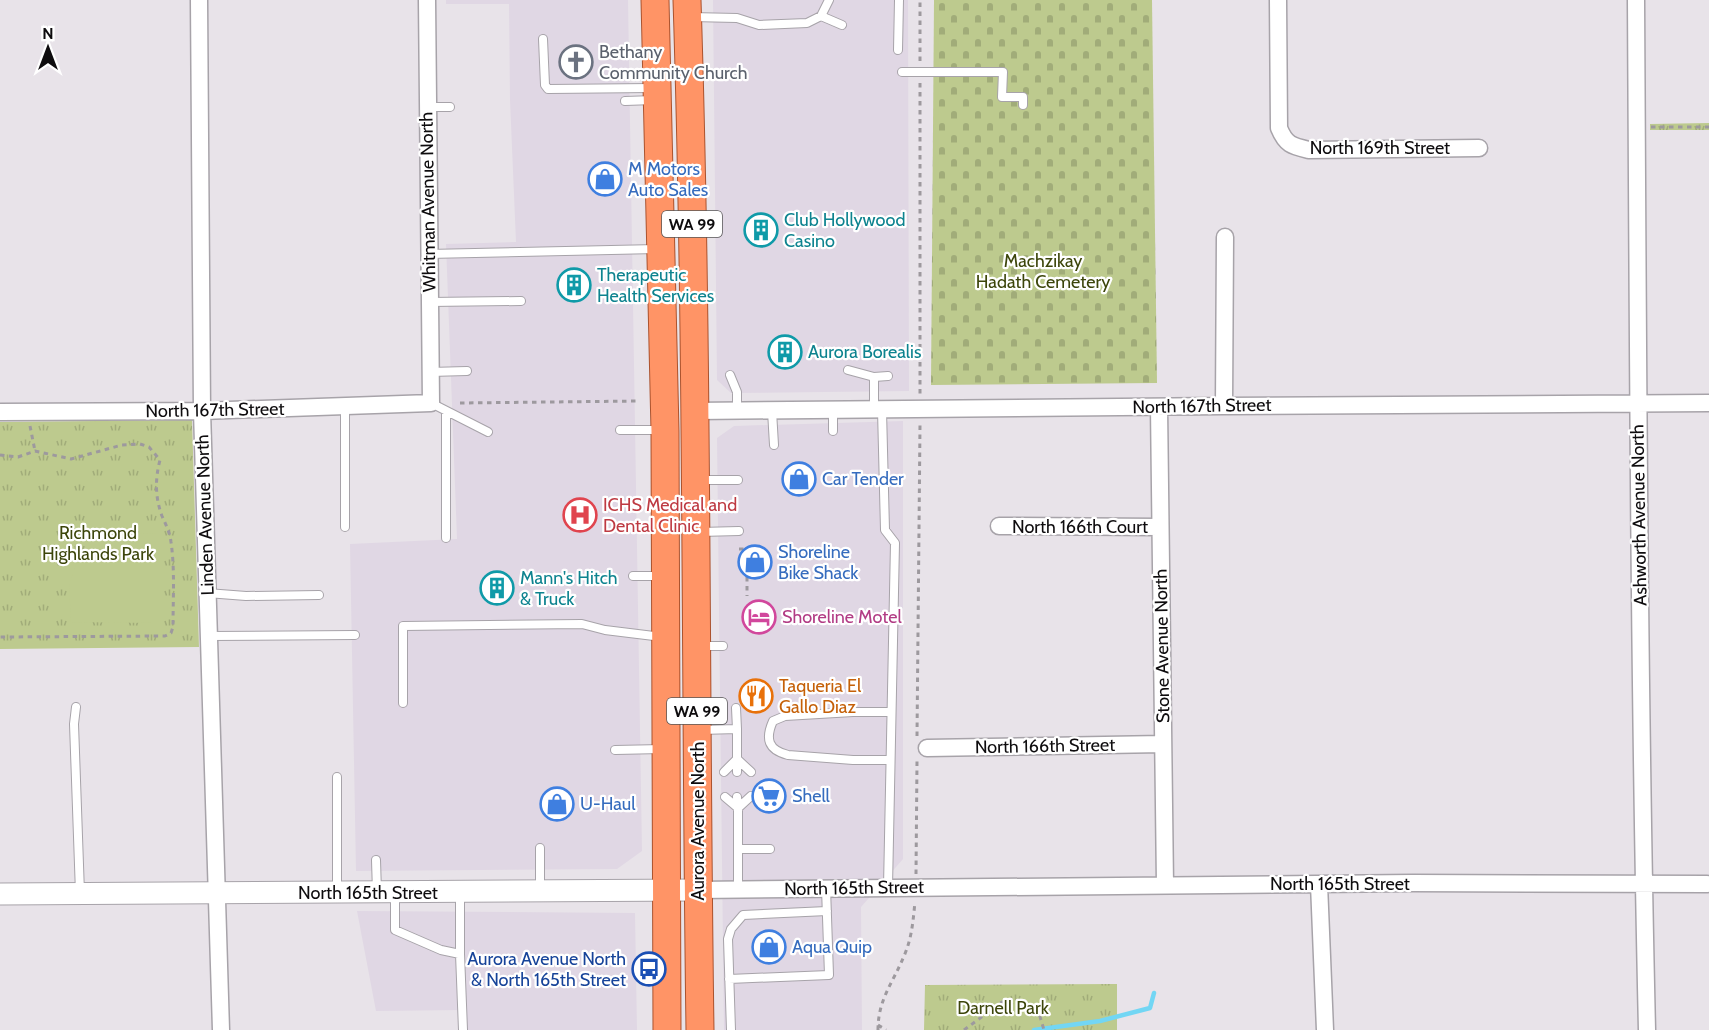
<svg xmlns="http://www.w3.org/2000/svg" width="1709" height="1030" font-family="Cabin,sans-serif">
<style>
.built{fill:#e0d7e4}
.cemetery{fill:url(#cemetery-stones)}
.park{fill:url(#park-tufts)}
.pitch{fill:#bdca8e}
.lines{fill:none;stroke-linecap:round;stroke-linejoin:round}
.stream{stroke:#72d6f4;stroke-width:4.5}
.service-casing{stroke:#a7a3a9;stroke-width:10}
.minor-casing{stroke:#a7a3a9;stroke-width:19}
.tertiary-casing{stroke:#a7a3a9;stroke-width:23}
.trunk-casing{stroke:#ab532e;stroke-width:29}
.path{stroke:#9d999e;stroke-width:3;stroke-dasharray:4.5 4.5;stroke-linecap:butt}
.service{stroke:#fff;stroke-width:8}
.minor{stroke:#fff;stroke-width:16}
.tertiary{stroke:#fff;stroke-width:21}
.trunk{stroke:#ff9466;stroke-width:27}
.labels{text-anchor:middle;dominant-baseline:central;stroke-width:4.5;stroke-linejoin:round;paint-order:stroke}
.shield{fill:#fff;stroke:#565556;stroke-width:1.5}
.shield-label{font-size:16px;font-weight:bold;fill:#0e0c0e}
.worship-label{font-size:18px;fill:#5b616d;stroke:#fff;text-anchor:start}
.street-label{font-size:18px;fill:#0e0c0e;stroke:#fff}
.shop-label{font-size:18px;fill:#366cbe;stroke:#fff;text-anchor:start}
.culture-label{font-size:18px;fill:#0d838f;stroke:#fff;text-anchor:start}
.park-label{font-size:18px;fill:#3c450a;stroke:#fff}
.health-label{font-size:18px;fill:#be3a42;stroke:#fff;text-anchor:start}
.hotel-label{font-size:18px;fill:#b23c85;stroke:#fff;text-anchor:start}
.food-label{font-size:18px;fill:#c56008;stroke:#fff;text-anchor:start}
.transit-label{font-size:18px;fill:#164399;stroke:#fff;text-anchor:end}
</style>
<defs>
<pattern id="cemetery-stones" width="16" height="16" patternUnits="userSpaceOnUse" patternTransform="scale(1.5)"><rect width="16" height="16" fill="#bdca8e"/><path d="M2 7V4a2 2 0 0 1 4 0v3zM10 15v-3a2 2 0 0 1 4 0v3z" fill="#a1ac79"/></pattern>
<pattern id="park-tufts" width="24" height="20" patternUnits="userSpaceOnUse" patternTransform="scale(1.5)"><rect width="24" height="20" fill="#bdca8e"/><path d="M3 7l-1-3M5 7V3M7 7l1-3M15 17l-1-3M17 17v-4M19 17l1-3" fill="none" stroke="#a1ac79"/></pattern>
</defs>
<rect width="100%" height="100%" fill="#e8e3e9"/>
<path class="built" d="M 446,0 L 628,0 L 642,851 L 617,869 L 356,871 L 350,544 L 457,539 L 446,244 L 516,242 L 510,100 L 509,4 L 446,4 Z
M 713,0 L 908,0 L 909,391 L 731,393 L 717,380 Z
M 903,421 L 903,859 L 861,907 L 862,1030 L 724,1030 L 717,438 L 734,426 Z
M 357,911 L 635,913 L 637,1030 L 462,1030 L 461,1010 L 376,1011 Z"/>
<path class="cemetery" d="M 934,0 L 1152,0 L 1157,383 L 931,385 Z"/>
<path class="park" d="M 1709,123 L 1709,130 L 1650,130 L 1650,124 Z
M 192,420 L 199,647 L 0,649 L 0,422 Z
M 1117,984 L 1117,1030 L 924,1030 L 925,985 Z"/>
<path class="pitch" d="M 114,533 L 157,534 L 157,618 L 152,623 L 71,622 L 69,585 L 80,553 Z"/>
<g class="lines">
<path class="stream" d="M 1034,1030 L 1100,1021 L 1150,1008 L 1154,993"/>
<defs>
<path id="service" d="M 821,16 L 842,25
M 691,17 L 737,18 L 759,25 L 807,23 L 821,16 L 829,0
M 543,39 L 545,85 L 548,89 L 652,88
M 898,50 L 899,0
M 902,72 L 1003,72 L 1002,97 L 1023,97 L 1023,105
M 625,101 L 654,100
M 427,107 L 450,107
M 428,254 L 657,249
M 429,302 L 521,301
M 848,370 L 874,377 L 888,376
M 430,372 L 467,371
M 730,375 L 737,392 L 737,411
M 431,403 L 488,432
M 345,406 L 345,527
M 874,410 L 874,377
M 882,410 L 885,530 L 895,543 L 888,887
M 446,411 L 446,538
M 772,411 L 774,445
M 833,411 L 833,431
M 620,430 L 661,430
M 700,480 L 738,480
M 700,532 L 739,531
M 633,576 L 662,576
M 207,593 L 246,596 L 319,595
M 209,636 L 355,635
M 701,646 L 723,646
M 403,703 L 403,626 L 582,624 L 605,630 L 662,637
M 76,707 L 74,724 L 80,893
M 736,708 L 737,729
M 701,730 L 737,729 L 737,759 L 724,772
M 615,750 L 662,749
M 890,760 L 853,760 L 788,755 C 768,750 765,739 773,721 L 785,716 L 853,712 L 891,712
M 737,772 L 737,759 L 751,772
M 337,777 L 337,893
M 751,796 L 738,808 L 738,849 L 770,849
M 725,797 L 738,808 L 737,797
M 540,848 L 540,891
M 738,849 L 738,890
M 376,860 L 377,892
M 395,893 L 395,930 L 441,950 L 460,954 L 460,892
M 460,954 L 463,1030
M 729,979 L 829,975 L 826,888
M 731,1030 L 728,939 L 731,929 L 743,915 L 827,911"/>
<path id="minor" d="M 199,0 L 202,411 L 221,1030
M 1278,0 L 1279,128 C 1286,145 1292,146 1309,150 L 1479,148
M 1636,0 C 1638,343 1639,687 1647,1030
M 1224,406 L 1225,237
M 1159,407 L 1165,885
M 696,411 L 1224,406 L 1709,403
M 0,412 L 202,411 L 431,403 L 427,0
M 999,526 L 1160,527
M 927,748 L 1163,744
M 1319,884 L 1325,1030
M 698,890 L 1413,883 L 1707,884"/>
<path id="tertiary" d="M 0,894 L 698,890"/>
<path id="trunk" d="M 655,0 L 665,431 L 667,1030
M 687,0 C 698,343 695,687 700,1030"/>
</defs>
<use href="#service" class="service-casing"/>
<use href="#minor" class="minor-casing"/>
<use href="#tertiary" class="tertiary-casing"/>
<use href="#trunk" class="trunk-casing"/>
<path class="path" d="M 920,61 L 920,0
M 920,83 L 920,394
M 1651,127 L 1709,127
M 460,403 L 640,401
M 30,426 L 35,451
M 0,455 L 18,457 L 35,451 L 71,459 L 122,445 L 140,444 L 149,447 L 160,460 C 155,479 155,497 162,516 C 166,525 170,533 171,542 C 175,570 173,599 173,627 L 171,633 L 165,636 L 0,637
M 739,549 L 747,549 L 747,596
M 917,736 L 920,425
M 916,874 L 917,761
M 878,1025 L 886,1030
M 878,1030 C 878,999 893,983 904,956 C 912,938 913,921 915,902
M 964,1030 L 1002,1002 L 1038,1010 L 1044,1030"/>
<use href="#service" class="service"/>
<use href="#minor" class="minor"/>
<use href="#tertiary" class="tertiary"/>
<use href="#trunk" class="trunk"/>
</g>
<defs>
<symbol id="church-ring" viewBox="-11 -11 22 22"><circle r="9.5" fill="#fff" stroke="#6b7280" stroke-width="1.5"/><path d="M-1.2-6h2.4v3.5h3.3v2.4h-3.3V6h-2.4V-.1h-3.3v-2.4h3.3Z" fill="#6b7280"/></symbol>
<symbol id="shop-ring" viewBox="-11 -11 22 22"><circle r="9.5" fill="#fff" stroke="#3f7fe0" stroke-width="1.5"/><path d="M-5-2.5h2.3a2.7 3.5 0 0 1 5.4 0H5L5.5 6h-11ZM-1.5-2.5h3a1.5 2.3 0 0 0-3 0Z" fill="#3f7fe0"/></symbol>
<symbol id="building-ring" viewBox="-11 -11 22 22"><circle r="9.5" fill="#fff" stroke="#0f9aa8" stroke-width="1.5"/><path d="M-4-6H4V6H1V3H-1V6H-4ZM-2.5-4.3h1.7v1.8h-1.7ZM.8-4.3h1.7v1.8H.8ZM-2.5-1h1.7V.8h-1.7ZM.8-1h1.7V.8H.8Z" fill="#0f9aa8"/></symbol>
<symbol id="hospital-ring" viewBox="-11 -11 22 22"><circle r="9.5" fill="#fff" stroke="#e0444e" stroke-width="1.5"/><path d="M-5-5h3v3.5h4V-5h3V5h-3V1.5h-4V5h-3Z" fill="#e0444e"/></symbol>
<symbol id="hotel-ring" viewBox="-11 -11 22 22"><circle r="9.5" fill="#fff" stroke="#d1479c" stroke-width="1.5"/><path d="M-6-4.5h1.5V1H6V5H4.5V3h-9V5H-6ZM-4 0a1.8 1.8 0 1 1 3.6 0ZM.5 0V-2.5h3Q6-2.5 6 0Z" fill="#d1479c"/></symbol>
<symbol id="restaurant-ring" viewBox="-11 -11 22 22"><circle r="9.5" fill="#fff" stroke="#e8710a" stroke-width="1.5"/><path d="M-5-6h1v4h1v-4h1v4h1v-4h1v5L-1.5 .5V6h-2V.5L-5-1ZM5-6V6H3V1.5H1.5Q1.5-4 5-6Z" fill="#e8710a"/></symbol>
<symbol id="supermarket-ring" viewBox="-11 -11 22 22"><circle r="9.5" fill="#fff" stroke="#3f7fe0" stroke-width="1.5"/><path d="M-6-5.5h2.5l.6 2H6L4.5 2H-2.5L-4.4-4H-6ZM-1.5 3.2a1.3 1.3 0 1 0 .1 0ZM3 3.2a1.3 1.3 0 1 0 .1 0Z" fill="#3f7fe0"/></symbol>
<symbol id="bus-ring" viewBox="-11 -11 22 22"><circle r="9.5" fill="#fff" stroke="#1a4fb4" stroke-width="1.5"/><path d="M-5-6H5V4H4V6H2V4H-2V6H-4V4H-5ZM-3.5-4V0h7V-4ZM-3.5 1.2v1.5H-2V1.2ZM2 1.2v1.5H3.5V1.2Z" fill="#1a4fb4"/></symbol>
</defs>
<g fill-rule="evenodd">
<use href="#church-ring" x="557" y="43" width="38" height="38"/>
<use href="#shop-ring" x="586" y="160" width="38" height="38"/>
<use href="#building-ring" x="742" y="211" width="38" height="38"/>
<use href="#building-ring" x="555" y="266" width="38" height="38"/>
<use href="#building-ring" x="766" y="333" width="38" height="38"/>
<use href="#shop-ring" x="780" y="460" width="38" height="38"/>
<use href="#hospital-ring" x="561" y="496" width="38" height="38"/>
<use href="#shop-ring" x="736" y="543" width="38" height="38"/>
<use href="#building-ring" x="478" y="569" width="38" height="38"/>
<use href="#hotel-ring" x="740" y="598" width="38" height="38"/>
<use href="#restaurant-ring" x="737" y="677" width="38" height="38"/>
<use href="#supermarket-ring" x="750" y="777" width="38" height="38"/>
<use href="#shop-ring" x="538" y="785" width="38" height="38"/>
<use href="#shop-ring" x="750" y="928" width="38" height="38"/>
<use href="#bus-ring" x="630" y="950" width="38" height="38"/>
</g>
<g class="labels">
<g class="shield">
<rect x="662" y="211" width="60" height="26" rx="4.5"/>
<rect x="667" y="698" width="60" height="26" rx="4.5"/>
</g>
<g class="shield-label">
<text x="692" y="224">WA 99</text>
<text x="697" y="711">WA 99</text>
</g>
<g class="worship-label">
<text x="599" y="52">Bethany<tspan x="599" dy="21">Community Church</tspan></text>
</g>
<g class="street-label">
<text x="1380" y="148">North 169th Street</text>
<text transform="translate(428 202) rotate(-91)">Whitman Avenue North</text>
<text transform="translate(1202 406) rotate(-1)">North 167th Street</text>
<text transform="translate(215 410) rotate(-1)">North 167th Street</text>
<text transform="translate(205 515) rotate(-92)">Linden Avenue North</text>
<text transform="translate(1639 515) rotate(-91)">Ashworth Avenue North</text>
<text x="1080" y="527">North 166th Court</text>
<text transform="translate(1162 646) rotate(-91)">Stone Avenue North</text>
<text transform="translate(1045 746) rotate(-1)">North 166th Street</text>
<text transform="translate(698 821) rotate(-90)">Aurora Avenue North</text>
<text x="1340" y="884">North 165th Street</text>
<text transform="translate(854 888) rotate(-1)">North 165th Street</text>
<text x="368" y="893">North 165th Street</text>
</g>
<g class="shop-label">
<text x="628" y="169">M Motors<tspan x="628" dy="21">Auto Sales</tspan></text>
<text x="822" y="479">Car Tender</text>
<text x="778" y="552">Shoreline<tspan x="778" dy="21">Bike Shack</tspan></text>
<text x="792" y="796">Shell</text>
<text x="580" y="804">U-Haul</text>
<text x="792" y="947">Aqua Quip</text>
</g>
<g class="culture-label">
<text x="784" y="220">Club Hollywood<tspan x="784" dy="21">Casino</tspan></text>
<text x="597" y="275">Therapeutic<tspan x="597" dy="21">Health Services</tspan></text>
<text x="808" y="352">Aurora Borealis</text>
<text x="520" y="578">Mann's Hitch<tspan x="520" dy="21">&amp; Truck</tspan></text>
</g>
<g class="park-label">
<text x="1043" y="261">Machzikay<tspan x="1043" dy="21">Hadath Cemetery</tspan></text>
<text x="98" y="533">Richmond<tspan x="98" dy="21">Highlands Park</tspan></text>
<text x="1003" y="1008">Darnell Park</text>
</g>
<g class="health-label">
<text x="603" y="505">ICHS Medical and<tspan x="603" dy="21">Dental Clinic</tspan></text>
</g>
<g class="hotel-label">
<text x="782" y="617">Shoreline Motel</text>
</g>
<g class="food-label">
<text x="779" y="686">Taqueria El<tspan x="779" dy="21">Gallo Diaz</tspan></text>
</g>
<g class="transit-label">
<text x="626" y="959">Aurora Avenue North<tspan x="626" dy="21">&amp; North 165th Street</tspan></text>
</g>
</g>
<g transform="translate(48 48)" stroke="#ffffff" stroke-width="4.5" paint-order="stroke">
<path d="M0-4.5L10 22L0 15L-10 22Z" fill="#0e0c0e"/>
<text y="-9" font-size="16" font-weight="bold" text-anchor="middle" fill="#0e0c0e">N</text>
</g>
</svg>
